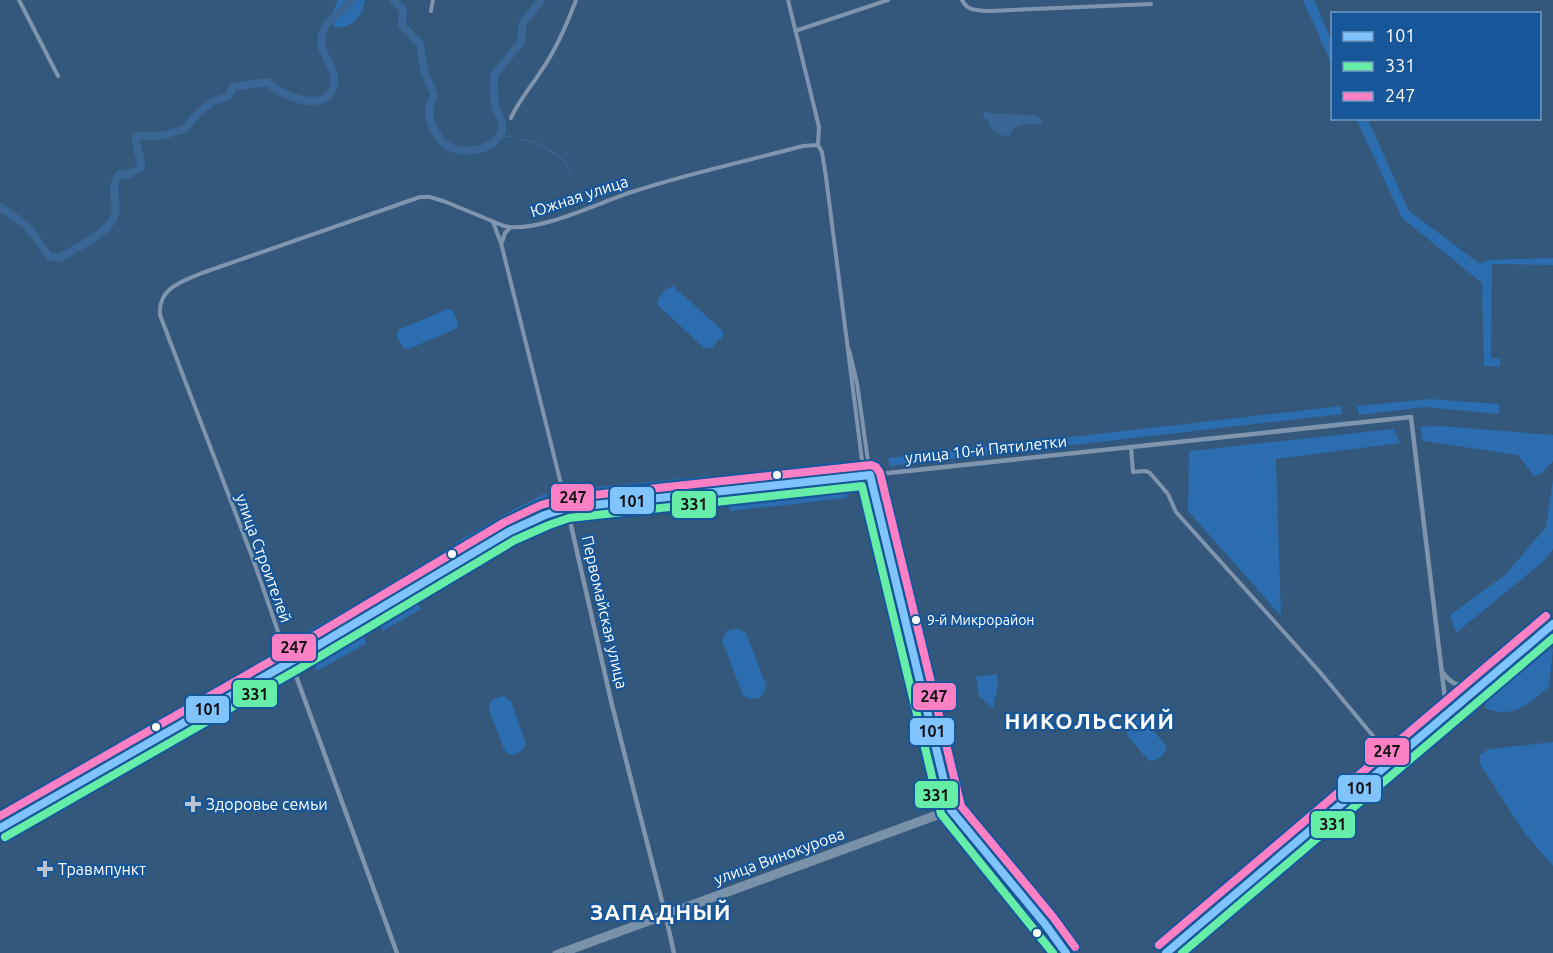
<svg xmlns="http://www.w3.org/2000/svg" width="1553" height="953" font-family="Ubuntu,sans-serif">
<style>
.green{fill:#2b6dae}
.water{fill:#3a6695}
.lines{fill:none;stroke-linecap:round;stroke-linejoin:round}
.stream{stroke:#3a6695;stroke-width:1.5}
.river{stroke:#3a6695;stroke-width:8}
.minor{stroke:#7f95ae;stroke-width:4}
.tertiary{stroke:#7f95ae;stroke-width:4.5}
.secondary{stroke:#7a91aa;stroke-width:5}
.primary{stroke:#7c93ac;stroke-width:6}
.bus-1-casing{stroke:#175699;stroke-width:12}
.bus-2-casing{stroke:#175699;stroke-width:12}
.bus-3-casing{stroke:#175699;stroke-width:12}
.bus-1{stroke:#80c4ff;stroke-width:8}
.bus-2{stroke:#66eda8;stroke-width:8}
.bus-3{stroke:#ff80c5;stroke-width:8}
.bus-dot{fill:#fff;stroke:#175699;stroke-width:2}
.poi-dot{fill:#b8c4d1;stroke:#175699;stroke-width:2}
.labels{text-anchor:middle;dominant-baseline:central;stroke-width:4.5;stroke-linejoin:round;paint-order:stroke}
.bus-label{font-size:14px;fill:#fff;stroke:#175699;text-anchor:start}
.street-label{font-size:16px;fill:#fff;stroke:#175699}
.poi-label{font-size:16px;fill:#fff;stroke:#175699;text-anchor:start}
.district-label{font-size:22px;font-weight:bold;letter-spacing:1.5px;fill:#fff;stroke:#175699}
.line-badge{stroke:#175699;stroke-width:2}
.pale-badge-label{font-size:16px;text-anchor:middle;font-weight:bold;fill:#111}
</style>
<rect width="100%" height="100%" fill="#34577c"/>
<path class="green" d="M 338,0 L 365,0 C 363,16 352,29 334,27 C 329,18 334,9 338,0 Z
M 1303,0 L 1314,0 L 1332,41 L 1332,65 Z
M 1368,120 L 1409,211 L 1480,264 L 1487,260 L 1553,258 L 1553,265 L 1492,264 L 1491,358 L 1500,359 L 1500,367 L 1484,366 L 1482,283 L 1402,218 L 1357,121 Z
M 673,286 L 723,331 L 723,336 L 711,348 L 704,348 L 658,305 C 656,298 666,288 673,286 Z
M 448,309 L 453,311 L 458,323 L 456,329 L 408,349 L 403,348 L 397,336 L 398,330 Z
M 1429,399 L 1499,404 L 1499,414 L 1424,407 L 1359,415 L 1357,406 Z
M 1341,406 L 1342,414 L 890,466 L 888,458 Z
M 1440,426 L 1553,435 L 1553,461 L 1541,474 L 1534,476 L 1518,455 L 1423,441 L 1420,427 Z
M 1394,429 L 1400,443 L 1276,459 L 1281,616 L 1188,511 L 1189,451 Z
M 838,462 L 839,471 L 729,483 L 727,476 Z
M 710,476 L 711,486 L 578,498 L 577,489 Z
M 1553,479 L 1553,549 L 1544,561 L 1456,633 L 1450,615 L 1505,575 L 1546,527 Z
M 846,490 L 847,498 L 730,511 L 728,504 Z
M 546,493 L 549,503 L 514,519 L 458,551 L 455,543 L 513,510 Z
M 448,549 L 450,556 L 396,589 L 394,581 Z
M 381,590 L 384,598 L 301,644 L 298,637 Z
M 416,601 L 421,609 L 383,631 L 379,624 Z
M 738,628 L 746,633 L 766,685 C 766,698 752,703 743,695 L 722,641 L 726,631 Z
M 363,635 L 367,643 L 317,671 L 313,663 Z
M 1550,648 L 1553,649 L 1549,687 C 1526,705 1515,719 1485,708 L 1485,703 Z
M 997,674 L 998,685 L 993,708 L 979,696 L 976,677 Z
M 504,696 L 511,701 L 526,744 L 523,750 L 513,755 L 507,753 L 504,749 L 489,710 C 488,700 495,698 504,696 Z
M 1138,719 L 1144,721 L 1167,746 C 1164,756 1159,760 1149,761 L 1127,735 L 1127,728 Z
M 1553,742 L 1553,866 L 1523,831 L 1480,764 L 1480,755 L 1489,749 Z"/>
<path class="water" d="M 984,111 L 992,114 L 1037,115 L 1042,120 L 1041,125 C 1029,123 1013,123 1009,136 C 998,136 991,131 988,121 L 983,118 Z"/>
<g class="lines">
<path class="stream" d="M 501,133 L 505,137 L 510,136
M 519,139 C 522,140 525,140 528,141 C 544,144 566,158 571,173"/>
<path class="river" d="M 394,0 L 403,10 L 402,25 L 420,44 L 424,71 L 434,94 C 433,100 429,105 429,111 C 429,126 440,144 454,149 C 470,154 497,148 502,130 C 504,123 498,115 496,108 C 493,98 494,86 494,75 L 521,42 L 523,23 L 541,0
M 0,207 L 27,226 L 49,256 L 59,258 C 74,250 105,234 113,219 C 121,205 107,187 120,174 L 127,175 L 141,168 C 142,156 135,148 136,136 L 160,136 L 185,129 L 196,115 L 213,101 L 228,97 L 233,87 L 268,82 C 281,97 329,115 334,84 C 337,66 317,54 322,35 C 326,20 342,11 352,0"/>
<path class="minor" d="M 19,0 L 58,76
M 788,0 L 819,127 L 818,145
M 962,0 C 968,12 978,10 990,11 L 1151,4
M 431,11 L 433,0
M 795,31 L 888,0
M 511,118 C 519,100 531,87 541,71 C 556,50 567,24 576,0
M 818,145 L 822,152 L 826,177 L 864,476
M 493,222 L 501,243 L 567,508
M 502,242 L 505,233 L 510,228
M 849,350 L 857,383 L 870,475
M 1131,447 L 1133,472 L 1146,471 L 1150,473 L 1168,494 L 1176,512 L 1319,671 L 1393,760
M 291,662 L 282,643 L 253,559 L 160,315 C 158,288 181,282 202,273 L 420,197 L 430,197 L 446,202 L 504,226 C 538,234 601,201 635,191 C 690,173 747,161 803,146 L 818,145"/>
<path class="tertiary" d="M 870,475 L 1411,417 L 1447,715
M 567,508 L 612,705 L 665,913
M 291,662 L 397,953
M 1443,673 C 1452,686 1464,689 1480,685
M 666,917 L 674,953"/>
<path class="secondary" d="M 864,476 L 946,809 L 956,826 L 1024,907 L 1059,953
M 0,828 L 297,658 L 510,531 L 545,515 L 567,508 L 870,475 L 917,675 L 951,810 L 960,823 L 1045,924 L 1066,953
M 555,953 L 947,809
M 567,953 L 949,813"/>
<path class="primary" d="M 1166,953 L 1553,624
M 1180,953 L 1553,638"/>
<defs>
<path id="bus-1" d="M 870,475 L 951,810 L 1045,924 L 1066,953
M 0,828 L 297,658 L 510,531 L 545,515 L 567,508 L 870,475
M 1166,953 L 1553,624"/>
<path id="bus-2" d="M 5,837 L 302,667 L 515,540 L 549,525 L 569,518 L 862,486 L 941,814 L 1053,953
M 1182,953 L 1553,638"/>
<path id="bus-3" d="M 0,816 L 292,649 L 505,522 L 541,505 L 566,498 L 871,465 L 876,467 L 880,473 L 961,806 L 1053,917 L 1075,947
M 1159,945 L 1546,616"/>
</defs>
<use href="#bus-1" class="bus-1-casing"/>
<use href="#bus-2" class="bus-2-casing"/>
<use href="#bus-3" class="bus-3-casing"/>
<use href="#bus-1" class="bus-1"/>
<use href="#bus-2" class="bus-2"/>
<use href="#bus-3" class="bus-3"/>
</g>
<g class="bus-dot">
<circle cx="777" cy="475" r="5"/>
<circle cx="452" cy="554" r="5"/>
<circle cx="916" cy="620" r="5"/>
<circle cx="156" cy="727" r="5"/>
<circle cx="1037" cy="933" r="5"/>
</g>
<g class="poi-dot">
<path d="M190 795h6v6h6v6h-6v6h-6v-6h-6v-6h6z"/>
<path d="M42 860h6v6h6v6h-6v6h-6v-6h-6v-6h6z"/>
</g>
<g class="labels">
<g class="bus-label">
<text x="927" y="620">9-й Микрорайон</text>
</g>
<g class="street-label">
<text transform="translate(579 196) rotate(-18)">Южная улица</text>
<text transform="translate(986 449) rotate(-6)">улица 10-й Пятилетки</text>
<text transform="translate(264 558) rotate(70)">улица Строителей</text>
<text transform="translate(605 612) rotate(77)">Первомайская улица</text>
<text transform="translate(779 856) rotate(-20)">улица Винокурова</text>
</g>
<g class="poi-label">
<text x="206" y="804">Здоровье семьи</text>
<text x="58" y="869">Травмпункт</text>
</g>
<g class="district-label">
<text x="1090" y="720">НИКОЛЬСКИЙ</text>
<text x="661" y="911">ЗАПАДНЫЙ</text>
</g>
</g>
<g class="line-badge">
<rect x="550" y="483" width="45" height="29" rx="6" fill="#ff80c5"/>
<rect x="609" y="486" width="46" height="29" rx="6" fill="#80c4ff"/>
<rect x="671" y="490" width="46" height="29" rx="6" fill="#66eda8"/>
<rect x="271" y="633" width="46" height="29" rx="6" fill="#ff80c5"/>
<rect x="232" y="679" width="46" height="29" rx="6" fill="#66eda8"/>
<rect x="912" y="682" width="45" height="29" rx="6" fill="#ff80c5"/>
<rect x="185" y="695" width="45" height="29" rx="6" fill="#80c4ff"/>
<rect x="909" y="717" width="46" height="29" rx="6" fill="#80c4ff"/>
<rect x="1364" y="737" width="46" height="29" rx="6" fill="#ff80c5"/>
<rect x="1337" y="774" width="45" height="29" rx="6" fill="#80c4ff"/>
<rect x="914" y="780" width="45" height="29" rx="6" fill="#66eda8"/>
<rect x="1310" y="810" width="46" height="29" rx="6" fill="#66eda8"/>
</g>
<g class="pale-badge-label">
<text x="573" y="503">247</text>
<text x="632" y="507">101</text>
<text x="694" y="510">331</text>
<text x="294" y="653">247</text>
<text x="255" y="700">331</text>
<text x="934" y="702">247</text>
<text x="208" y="715">101</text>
<text x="932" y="737">101</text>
<text x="1387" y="757">247</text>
<text x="1360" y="794">101</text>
<text x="936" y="801">331</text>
<text x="1333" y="830">331</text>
</g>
<rect x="1331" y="12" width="210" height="108" fill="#175699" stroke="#749ac2" stroke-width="1.5"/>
<rect x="1343" y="32" width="30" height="9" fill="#80c4ff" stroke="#749ac2" stroke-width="1.5"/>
<text x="1385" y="42" font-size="18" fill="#ffffff">101</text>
<rect x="1343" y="62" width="30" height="9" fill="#66eda8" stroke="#749ac2" stroke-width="1.5"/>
<text x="1385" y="72" font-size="18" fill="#ffffff">331</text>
<rect x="1343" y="92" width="30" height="9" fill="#ff80c5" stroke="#749ac2" stroke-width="1.5"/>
<text x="1385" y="102" font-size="18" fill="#ffffff">247</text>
</svg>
